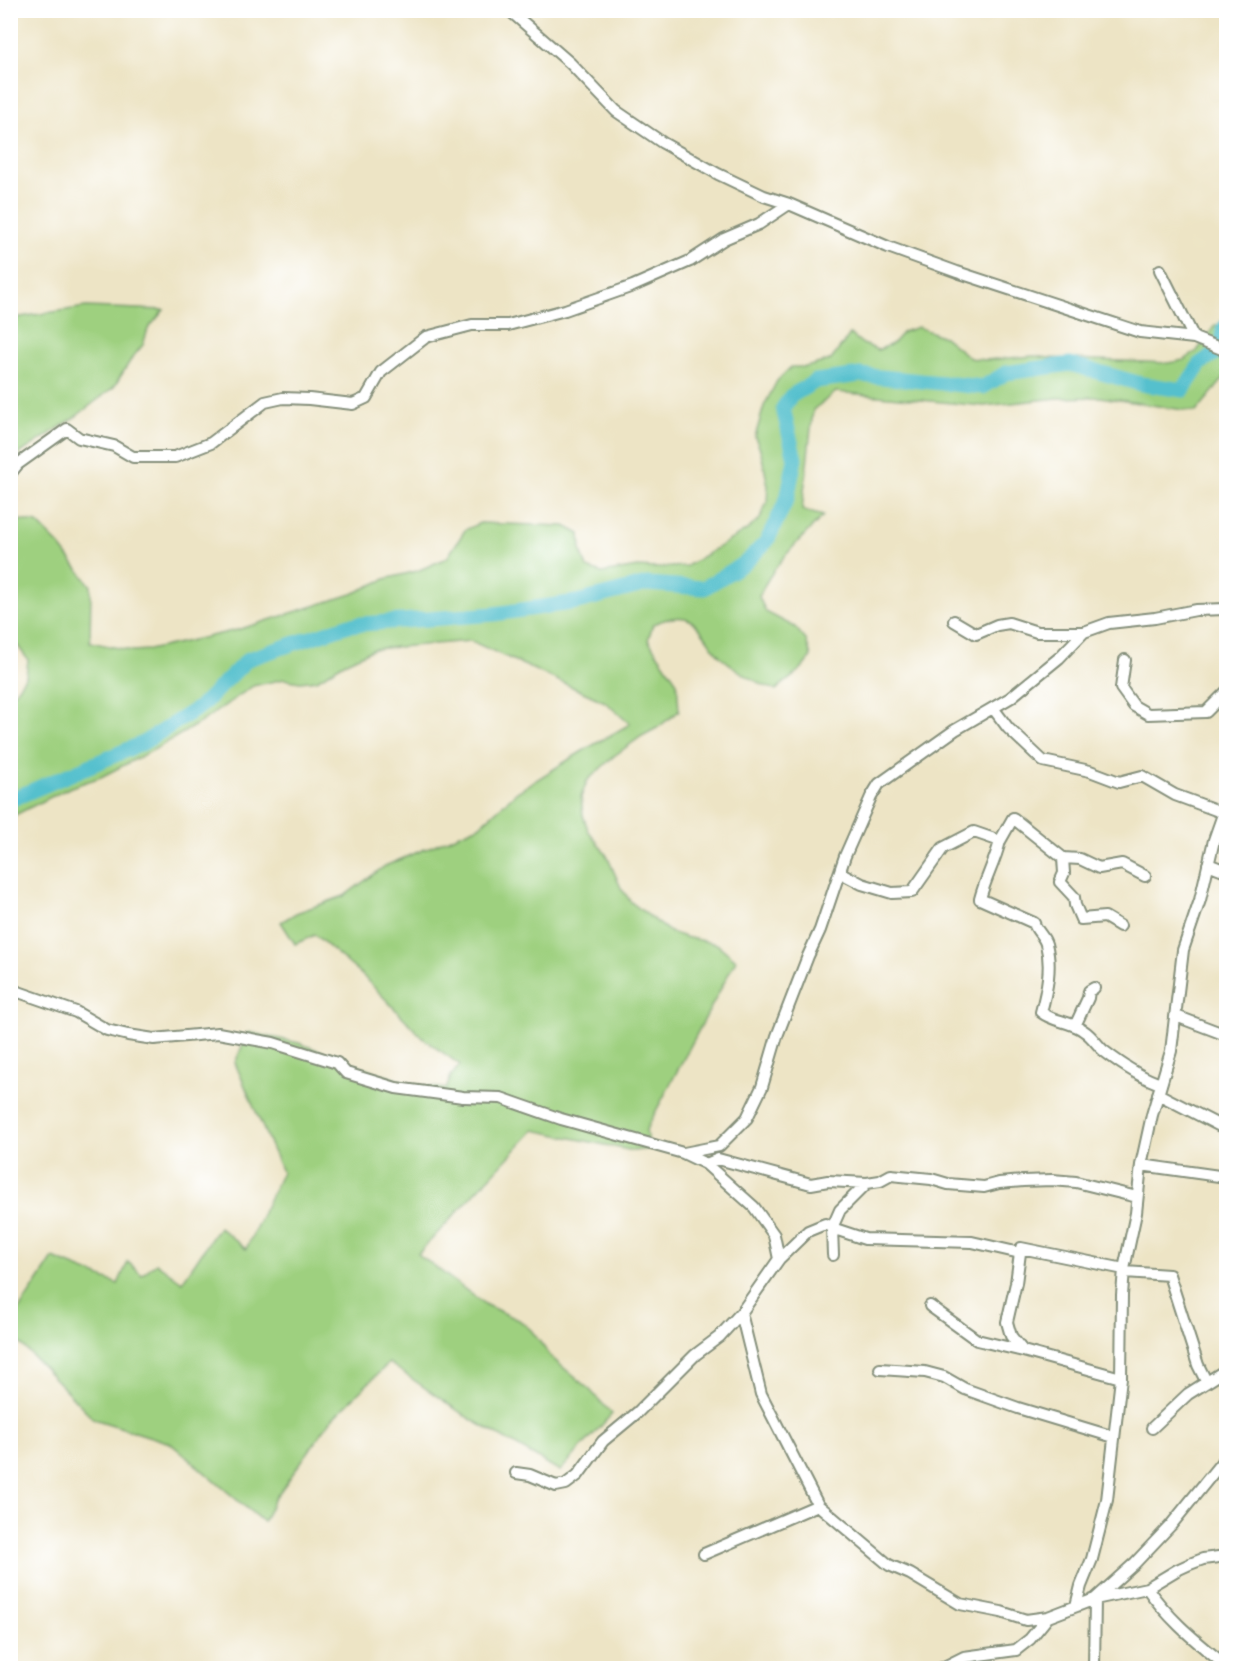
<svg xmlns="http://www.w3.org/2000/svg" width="1237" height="1679" font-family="'Comic Neue',sans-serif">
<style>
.green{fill:#9ed07f;stroke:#5e865a;stroke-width:1.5}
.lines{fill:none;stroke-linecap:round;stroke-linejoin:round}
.river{stroke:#54c0cd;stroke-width:15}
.minor-casing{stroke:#86907c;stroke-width:14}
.minor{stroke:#fff;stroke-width:10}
</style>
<rect width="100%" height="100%" fill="#fff"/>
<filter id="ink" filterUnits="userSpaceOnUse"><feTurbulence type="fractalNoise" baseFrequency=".0167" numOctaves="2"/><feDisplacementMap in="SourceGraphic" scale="12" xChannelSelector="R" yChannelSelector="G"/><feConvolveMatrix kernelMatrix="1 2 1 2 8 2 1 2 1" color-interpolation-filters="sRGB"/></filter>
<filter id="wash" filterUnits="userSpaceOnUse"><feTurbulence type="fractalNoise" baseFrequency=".008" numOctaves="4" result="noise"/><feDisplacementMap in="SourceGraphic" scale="24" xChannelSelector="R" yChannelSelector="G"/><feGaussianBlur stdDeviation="1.35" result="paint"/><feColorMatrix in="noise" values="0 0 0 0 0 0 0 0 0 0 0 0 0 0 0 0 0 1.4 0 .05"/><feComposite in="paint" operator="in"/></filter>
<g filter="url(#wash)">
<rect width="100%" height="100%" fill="#ede4c5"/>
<path class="green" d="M 86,307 L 164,310 L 148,329 L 143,345 L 132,358 L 114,387 L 74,418 L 22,452 L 11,466 L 10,329 L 14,318 Z
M 1215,325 L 1226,327 L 1226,376 L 1196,412 L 1100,397 L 1058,398 L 984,406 L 836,392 L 813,410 L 802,510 L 823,516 C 799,541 772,565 759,597 L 766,612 L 795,627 L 806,640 L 811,656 C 800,674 791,676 776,690 C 755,683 736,670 720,656 C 709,645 700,622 685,618 C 674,616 664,620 653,624 L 648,640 L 677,682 L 679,711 L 657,728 L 642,736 L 614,756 L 587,781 L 581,797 L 583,815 L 588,830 L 607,856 L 621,888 L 631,902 L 670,932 L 685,937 L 717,944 L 736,960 L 646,1130 L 649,1149 L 633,1151 L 534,1130 L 418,1254 L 486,1305 L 519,1320 L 531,1330 L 551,1357 L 590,1390 L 612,1414 L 560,1471 L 467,1417 L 389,1363 L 331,1420 L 274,1500 L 263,1522 L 170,1443 L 94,1419 L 11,1334 L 11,1322 L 53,1258 L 118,1284 L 128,1262 L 142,1275 L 156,1263 L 182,1282 L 219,1227 L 246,1249 L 282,1172 L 235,1063 L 248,1032 L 299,1043 L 406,1083 L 446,1089 L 451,1076 L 460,1065 L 424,1039 L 363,976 L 315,935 L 295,944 L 281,922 L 296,913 L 344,896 L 385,866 L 479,826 L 517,792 L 581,752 L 630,724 L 605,702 L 471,641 L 374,649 L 344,663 L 317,680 L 300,682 L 284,679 L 253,686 L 201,722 L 159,747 L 101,777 L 71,787 L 11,817 L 11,697 L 26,676 L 28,660 L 18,646 L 10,641 L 11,528 L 21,520 L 37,523 L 60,546 L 91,586 L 90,642 L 133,651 L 149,650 L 237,630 L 352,594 L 385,579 L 417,571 L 447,558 L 465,530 L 480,523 L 565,526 L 580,534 L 581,551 L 587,568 L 602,573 L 637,567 L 655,568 L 687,566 L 747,530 L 760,519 L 767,502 L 768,486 L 761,452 L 755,437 L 764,406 L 777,381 L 791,367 L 806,367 L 831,360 L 850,334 L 863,344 L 878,350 L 892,344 L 903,332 L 918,327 L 944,337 L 970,358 L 985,360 L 1034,356 L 1050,358 L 1168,363 L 1184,360 L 1197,351 Z"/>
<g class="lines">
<path class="river" d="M 10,800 L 143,743 L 201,706 L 248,659 L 349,625 L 494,614 L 577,602 L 647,584 L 704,588 L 746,562 L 767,541 L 787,499 L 795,459 L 783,408 L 791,396 L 816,381 L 860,375 L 983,387 L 1006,373 L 1070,364 L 1141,384 L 1183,390 L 1201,363 L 1222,349 L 1223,329 L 1226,326"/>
</g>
</g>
<g filter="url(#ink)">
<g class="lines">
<defs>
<path id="minor" d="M 509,10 L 570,63 L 616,111 L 663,143 L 718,174 L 764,196 L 789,204
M 1160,270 L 1194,338 L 1222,349 L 1226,353
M 10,474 L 18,464 L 67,429 L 79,438 L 114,446 L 133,457 L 175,457 L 211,443 L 265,402 L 283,398 L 309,399 L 353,404 L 366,398 L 381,372 L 426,337 L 472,325 L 508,325 L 565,310 L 633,286 L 690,261 L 724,239 L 759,224 L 789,204 L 888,247 L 957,272 L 1140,332 L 1194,338
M 954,621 L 976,634 L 997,625 L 1009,623 L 1037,632 L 1084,632
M 1125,660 L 1121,688 L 1134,706 L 1148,714 L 1206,712 L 1226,692
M 993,708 L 1008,728 L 1043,761 L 1090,771 L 1119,782 L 1142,776 L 1175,795 L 1224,813
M 1000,841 C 995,862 985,879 980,899 L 1034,923 C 1036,931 1044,936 1046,944 C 1052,966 1047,990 1041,1012 C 1053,1022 1071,1021 1084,1031 C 1092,1036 1097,1045 1104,1051 C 1121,1064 1141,1078 1161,1084
M 1063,858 L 1064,873 L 1060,882 L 1074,897 L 1075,905 L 1081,919 L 1105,917 L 1120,926
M 1208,864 L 1226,871
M 841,873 L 862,884 L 892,893 L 912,892 L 943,848 L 974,832 L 1000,841 L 1013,818 L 1063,858 L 1080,859 L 1099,868 L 1122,864 L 1145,876
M 10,989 L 76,1012 L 107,1030 L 128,1035 L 154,1039 L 218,1033 L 273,1043 L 337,1063 L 346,1073 L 396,1088 L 463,1097 L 501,1098 L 561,1119 L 683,1153 L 706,1164 L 754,1207 L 774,1235 L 779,1259
M 1176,1016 L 1226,1035
M 1075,1026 L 1088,998 L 1089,991 L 1094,988
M 1158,1094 L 1226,1129
M 684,1153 L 719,1146 L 747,1118 L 762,1087 L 777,1036 L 808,956 L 820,930 L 845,856 L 871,797 L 879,784 L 955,730 L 1010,698 L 1059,658 L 1084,632 L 1109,623 L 1155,618 L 1196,610 L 1226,609
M 706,1164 L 718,1159 L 811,1184 L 828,1181 L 867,1183
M 1141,1165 L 1226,1177
M 1020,1253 L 1016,1283 L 1007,1322 L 1011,1336 L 1023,1351 L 1121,1378
M 833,1255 L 832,1228 L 865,1239 L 972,1242 L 1020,1253 L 1021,1248 L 1124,1269
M 1125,1272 L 1169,1275 L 1198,1365 L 1206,1381
M 930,1306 L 977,1340 L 1023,1351
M 741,1313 L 761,1394 L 818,1505 L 889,1565 L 910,1574 L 960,1604 L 1001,1612 L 1026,1620 L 1048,1617
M 880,1369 L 925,1372 L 944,1377 L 965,1389 L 1018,1408 L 1114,1437
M 1152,1428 L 1188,1394 L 1226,1370
M 516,1473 L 530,1475 L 556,1486 L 566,1484 L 578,1475 L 603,1441 L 638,1412 L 695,1355 L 719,1337 L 741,1313 L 779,1259 L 808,1231 L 825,1224 L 832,1228 L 840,1210 L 867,1183 L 880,1181 L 891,1175 L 931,1179 L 948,1184 L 984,1187 L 999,1183 L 1023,1181 L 1052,1180 L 1076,1182 L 1137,1197
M 704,1554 L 818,1505
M 1147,1588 C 1171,1622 1195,1640 1226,1666
M 1076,1606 L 1081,1586 L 1092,1559 L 1107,1500 L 1121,1378 L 1122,1295 L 1124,1269 L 1136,1213 L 1141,1165 L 1152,1115 L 1171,1051 L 1183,950 L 1200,900 L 1214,840 L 1226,806
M 942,1668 L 964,1657 L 1016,1650 L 1030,1639 L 1048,1617 L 1095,1599 L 1147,1588 L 1177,1570 L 1190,1564 L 1203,1559 L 1226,1556
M 1094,1668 L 1095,1599 L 1135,1563 L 1171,1525 L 1226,1457"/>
</defs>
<use href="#minor" class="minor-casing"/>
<use href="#minor" class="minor"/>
</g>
</g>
<rect width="1237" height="1679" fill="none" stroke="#fff" stroke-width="36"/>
</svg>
